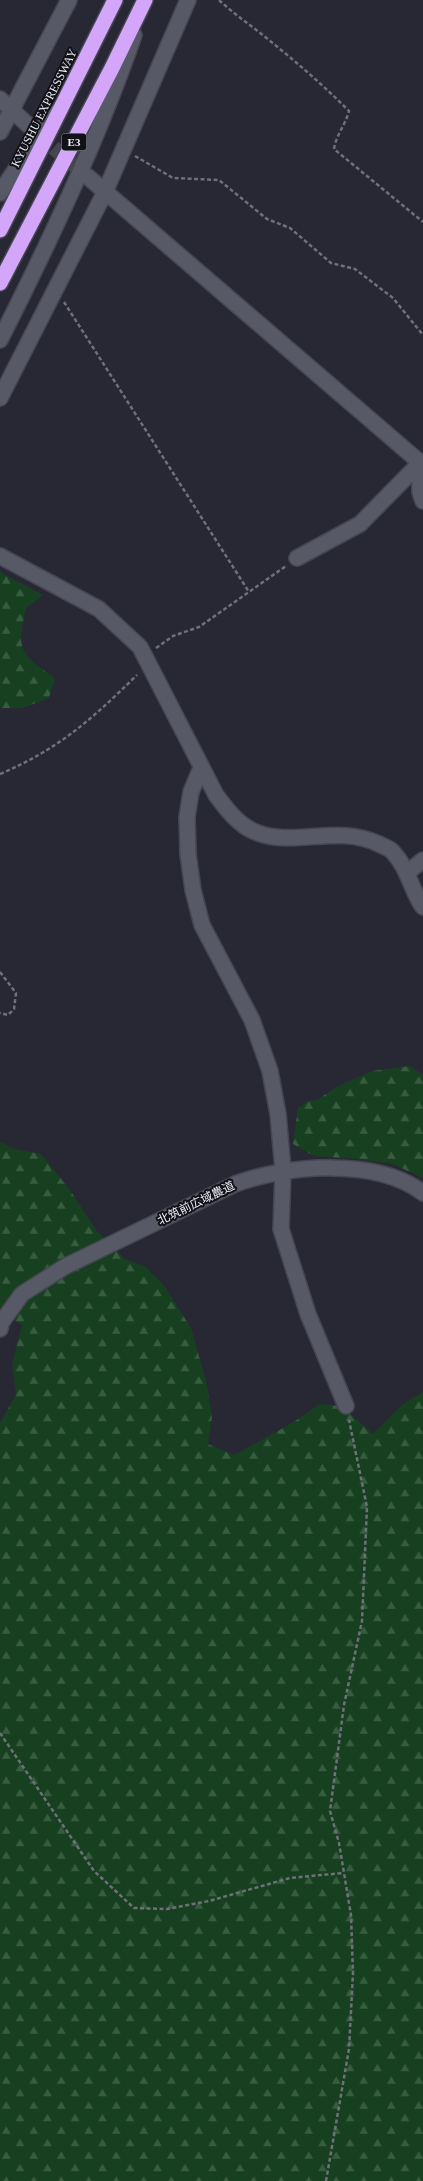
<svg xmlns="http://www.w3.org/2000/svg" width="423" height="2181" font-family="'Times New Roman','Noto Sans JP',serif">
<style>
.forest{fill:url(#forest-firs)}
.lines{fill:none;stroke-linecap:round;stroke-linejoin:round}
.minor-tunnel{stroke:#454651;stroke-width:15;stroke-dasharray:15 8;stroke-linecap:butt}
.minor-casing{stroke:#454651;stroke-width:18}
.highway-casing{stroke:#454651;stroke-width:18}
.path{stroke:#6f707a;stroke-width:2.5;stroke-dasharray:4 2.5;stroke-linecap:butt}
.minor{stroke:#585967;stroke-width:15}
.highway{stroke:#d3a6fa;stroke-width:15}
.labels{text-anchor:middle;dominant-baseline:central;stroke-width:4;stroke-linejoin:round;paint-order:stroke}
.shield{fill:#111117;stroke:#acacb4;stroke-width:1}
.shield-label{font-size:11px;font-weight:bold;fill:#eeeff7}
.street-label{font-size:12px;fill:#eeeff7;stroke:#111117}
</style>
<defs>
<pattern id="forest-firs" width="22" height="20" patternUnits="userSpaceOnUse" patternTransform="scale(1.25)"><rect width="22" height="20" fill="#16401f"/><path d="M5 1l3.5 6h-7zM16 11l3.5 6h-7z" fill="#385c40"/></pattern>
</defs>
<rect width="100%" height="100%" fill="#272834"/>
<path class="forest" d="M 0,572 L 43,595 L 26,608 C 16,652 20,653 55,678 L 49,698 L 23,708 L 0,708 Z
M 410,1066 L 423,1075 L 423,1178 L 393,1164 L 359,1159 L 314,1156 L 293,1144 L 298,1108 L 308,1101 L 317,1100 L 338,1086 L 372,1071 Z
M 0,1142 L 15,1149 L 41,1154 L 70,1190 L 96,1230 L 125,1259 L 144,1266 L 163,1284 L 191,1328 L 207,1385 L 212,1417 L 208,1444 L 234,1455 L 292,1423 L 320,1404 L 341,1406 L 373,1434 L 403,1404 L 423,1392 L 423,2181 L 0,2181 L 0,1423 L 16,1395 L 12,1364 L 22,1325 L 0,1312 Z"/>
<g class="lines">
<path class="minor-tunnel" d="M 36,133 L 87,176"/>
<defs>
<path id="minor" d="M 0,99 L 28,125
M 0,132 L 69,0
M 87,176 L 423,465
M 0,193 L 53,113
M 0,340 C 50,241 98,139 134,35
M 0,398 L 105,192 L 188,0
M 420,463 L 420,492 L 423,501
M 0,556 L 99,609 L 140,647 L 216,795 C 227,810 240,827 258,833 C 295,847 337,824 379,844 C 383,846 389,848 392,851 C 409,869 410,888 423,907
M 297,558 L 360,524 L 420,463
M 201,768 L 191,792 L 187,817 L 188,854 L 193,890 L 202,925 L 252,1020 L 270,1071 L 278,1114 L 283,1170 L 281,1229 L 308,1314 L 346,1406
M 408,872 L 423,860
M 0,1329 L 1,1323 L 22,1294 L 66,1266 L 235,1184 C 286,1165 377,1157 423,1193"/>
<path id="highway" d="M 0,230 L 115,0
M 0,283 L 112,68 L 145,0"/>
</defs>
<use href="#minor" class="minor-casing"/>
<use href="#highway" class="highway-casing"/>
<path class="path" d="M 219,0 C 234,14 249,24 264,36 C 294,60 322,84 349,111 C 345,126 336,135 334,149 L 423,222
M 135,156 L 173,178 L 219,180 L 267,219 L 290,228 L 331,263 L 355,269 L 393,298 L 423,335
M 64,302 L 249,592
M 156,648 L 173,636 L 199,627 L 286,566
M 0,774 C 59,749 92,719 137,675
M 0,972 L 16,993 L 14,1009 L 8,1015 L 0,1013
M 0,1733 L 94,1871 L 134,1908 L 167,1909 L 209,1901 L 290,1878 L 343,1873
M 326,2181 L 349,2049 L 353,1973 L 351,1915 L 339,1843 L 330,1811 L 344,1705 L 362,1621 L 367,1507 L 349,1420"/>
<use href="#minor" class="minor"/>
<use href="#highway" class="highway"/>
</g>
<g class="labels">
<rect class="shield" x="61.5" y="133.5" width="25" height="17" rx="4"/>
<g class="shield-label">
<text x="74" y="142">E3</text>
</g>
<g class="street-label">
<text transform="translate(44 108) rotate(-63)">KYUSHU EXPRESSWAY</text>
<text transform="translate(196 1203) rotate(-26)">北筑前広域農道</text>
</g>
</g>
</svg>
